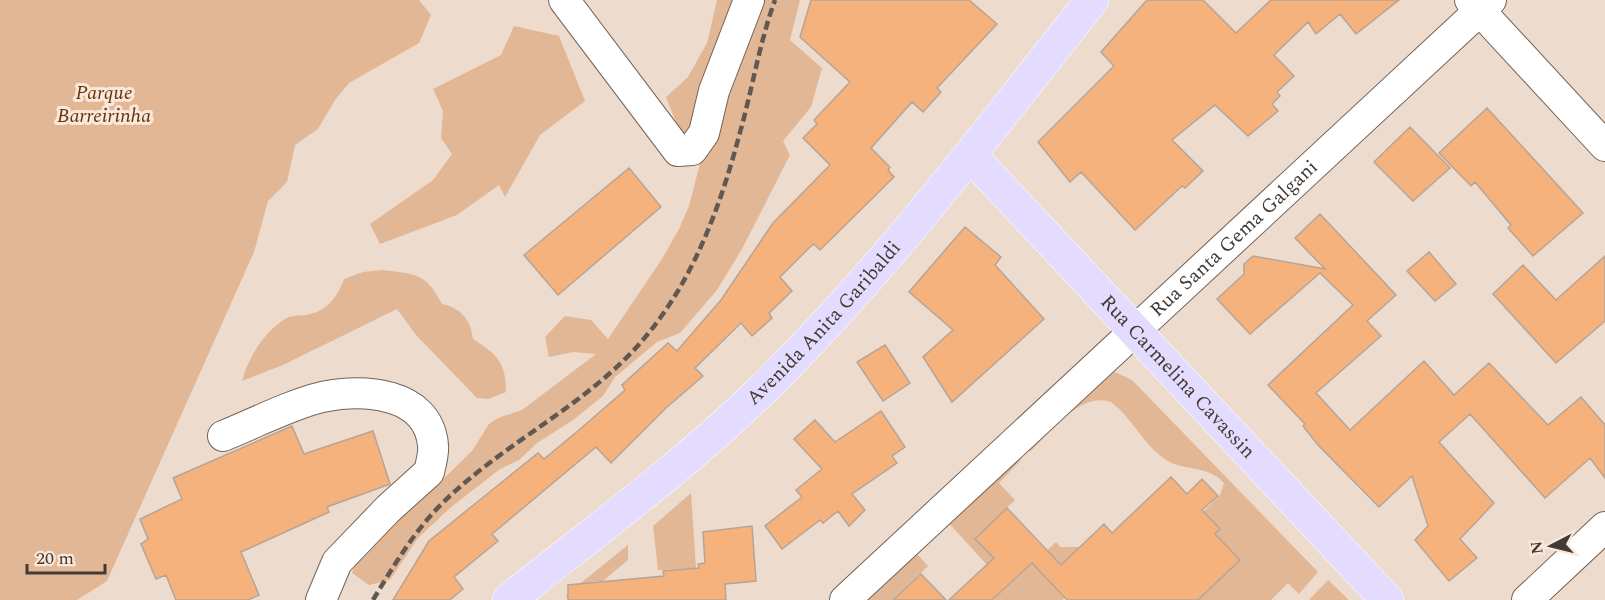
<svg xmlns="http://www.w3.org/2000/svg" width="1605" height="600" font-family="Spectral,serif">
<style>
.green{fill:#e2b796}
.building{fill:#f6b27c;stroke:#b6a497;stroke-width:1.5}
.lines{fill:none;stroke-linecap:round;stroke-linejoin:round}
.minor-casing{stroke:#736357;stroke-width:32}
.major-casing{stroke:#fff;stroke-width:34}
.minor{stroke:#fff;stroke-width:30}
.major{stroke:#e3dcfe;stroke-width:33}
.rail{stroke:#615851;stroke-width:4.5;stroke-dasharray:9 4.5;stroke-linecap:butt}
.labels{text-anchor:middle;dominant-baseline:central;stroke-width:6;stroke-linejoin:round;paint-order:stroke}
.park-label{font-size:20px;font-style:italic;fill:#61360c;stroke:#fbe8da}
.street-label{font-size:20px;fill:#423b35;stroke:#fbe8da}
</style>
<rect width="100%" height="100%" fill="#eddbcd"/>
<path class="green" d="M 0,0 L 419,0 L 431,15 L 419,43 L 349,83 L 335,100 L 318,129 L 295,145 L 287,182 L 268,201 L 254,252 L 107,581 L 77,600 L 0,600 Z
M 717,0 L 800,0 L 790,40 L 822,68 L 811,107 L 783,141 L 790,155 L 742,249 L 717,290 L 680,333 L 657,342 L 615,377 L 603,396 L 573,420 L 537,443 L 519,460 L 500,469 L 450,508 L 418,538 L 390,580 L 369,585 L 352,573 L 358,554 L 368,541 L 441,481 L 472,451 L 489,424 L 498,418 L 522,410 L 596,354 L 573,352 L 549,357 L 545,337 L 565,316 L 591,320 L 608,339 L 662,259 L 679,229 L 689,206 L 704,148 L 681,135 L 666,97 L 688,77 L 707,43 Z
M 514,26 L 559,36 L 585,101 L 540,135 L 505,197 L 499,185 L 457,215 L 380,244 L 370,224 L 433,180 L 452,154 L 441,138 L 443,111 L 433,89 L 501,55 Z
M 382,270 C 416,274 426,273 442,304 C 461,308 471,320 473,339 C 498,355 506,363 506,392 L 488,399 L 477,398 L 416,335 L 397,309 L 283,365 L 242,381 C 248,358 265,330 287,318 C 292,315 300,316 306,315 C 326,312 337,298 344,279 L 363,272 Z
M 1111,370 L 1132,380 L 1318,572 L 1299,594 L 1288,583 L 1271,600 L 1198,600 L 1239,561 L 1215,535 L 1220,529 L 1204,511 L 1220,495 L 1224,483 C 1205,463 1182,473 1162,457 C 1142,442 1131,417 1111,402 C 1080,391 1050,433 1030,452 L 1025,448 Z
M 1017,456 L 1021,460 L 999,483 L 1015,500 L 975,538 L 994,558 L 987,565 L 946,520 Z
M 691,493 L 696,568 L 658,570 L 653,526 Z
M 1056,542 L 1061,547 L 1081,547 L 1088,555 L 1054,587 L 1064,598 L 1063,600 L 993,600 Z
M 908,544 L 928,566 L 892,600 L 850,600 Z
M 628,545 L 628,560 L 603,581 L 589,582 L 590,592 L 567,598 L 566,595 Z
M 1328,580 L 1349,600 L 1309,600 Z"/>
<path class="building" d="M 811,0 L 969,0 L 997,24 L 937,88 L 941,92 L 923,112 L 912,102 L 871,148 L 890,167 L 888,170 L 894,177 L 820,250 L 814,244 L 809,248 L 780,277 L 792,291 L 769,313 L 772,318 L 752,336 L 741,323 L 695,368 L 703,376 L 666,408 L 611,463 L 596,447 L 492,534 L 498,541 L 454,577 L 463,589 L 450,600 L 393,600 L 429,541 L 538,453 L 544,459 L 579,430 L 625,390 L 622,385 L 668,343 L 677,351 L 721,300 L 773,223 L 830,165 L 803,138 L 817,124 L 814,120 L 850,82 L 800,37 Z
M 1147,0 L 1203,0 L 1236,33 L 1271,0 L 1399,0 L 1356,34 L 1340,14 L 1316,34 L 1308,22 L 1274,55 L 1294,76 L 1277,92 L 1280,96 L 1272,104 L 1278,111 L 1248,136 L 1215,105 L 1172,140 L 1203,171 L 1185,188 L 1182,186 L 1135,230 L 1081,172 L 1070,182 L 1038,142 L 1114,66 L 1101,52 Z
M 1487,108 L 1583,213 L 1533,256 L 1508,228 L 1511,225 L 1475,182 L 1471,186 L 1439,153 Z
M 1410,127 L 1450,168 L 1413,201 L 1374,162 Z
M 629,168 L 661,207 L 558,295 L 524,255 Z
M 1320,214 L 1396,295 L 1367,321 L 1381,336 L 1316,393 L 1350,430 L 1424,361 L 1454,395 L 1489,363 L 1548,425 L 1581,397 L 1605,425 L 1605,478 L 1590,458 L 1545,498 L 1470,414 L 1439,442 L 1494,503 L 1460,539 L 1477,558 L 1449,581 L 1415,540 L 1428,526 L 1412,476 L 1379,507 L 1318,445 L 1303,426 L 1305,424 L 1268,385 L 1353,305 L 1320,273 L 1250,334 L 1217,299 L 1244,274 L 1244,264 L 1253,256 L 1325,269 L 1295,238 Z
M 965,227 L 1001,257 L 995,265 L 1044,319 L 952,402 L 923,357 L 953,330 L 909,292 Z
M 1429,252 L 1456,284 L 1435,301 L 1407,271 Z
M 1605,256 L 1605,321 L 1556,363 L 1493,294 L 1523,265 L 1556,300 Z
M 885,345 L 910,383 L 883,401 L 857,362 Z
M 881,411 L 905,447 L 892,456 L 897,463 L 852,494 L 865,510 L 849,526 L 838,511 L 823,523 L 820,520 L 782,549 L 765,526 L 802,497 L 796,490 L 822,469 L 794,439 L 815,420 L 835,442 Z
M 292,426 L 304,454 L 373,431 L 390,484 L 327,507 L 329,512 L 241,552 L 259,595 L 248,600 L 176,600 L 166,575 L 156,579 L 141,544 L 148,539 L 140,519 L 182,499 L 173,478 Z
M 1171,477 L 1187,494 L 1202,479 L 1218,496 L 1202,510 L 1220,529 L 1215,534 L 1240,560 L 1198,600 L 1067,600 L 1032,563 L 992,600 L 949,600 L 994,558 L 975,539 L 1007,508 L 1061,565 L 1104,524 L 1112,533 Z
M 752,526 L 756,581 L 725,584 L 726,600 L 568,600 L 568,585 L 664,576 L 663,571 L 699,568 L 698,564 L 705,563 L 703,532 Z
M 921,574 L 946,600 L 893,600 Z"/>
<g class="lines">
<defs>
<g id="minor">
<path d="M 564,0 L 678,151 L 692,150 L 704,133 L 714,91 L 749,0"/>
<path d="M 1470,0 L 1605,146"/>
<path d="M 223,436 C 253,424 292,404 322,397 C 362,389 428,391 433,445 C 434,453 431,464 429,472 L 388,509 L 337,562 L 321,600"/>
<path id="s1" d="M 845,600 L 1491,0"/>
<path d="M 1527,600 L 1605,527"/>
</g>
<g id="major">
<path id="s2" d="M 970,155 L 1387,600"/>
<path id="s3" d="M 509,600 C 594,532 683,467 761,391 C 883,272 986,134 1092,0"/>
</g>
</defs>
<use href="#minor" class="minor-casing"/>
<use href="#major" class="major-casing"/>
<use href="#minor" class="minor"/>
<use href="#major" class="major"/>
<path class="rail" d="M 373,600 C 391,570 409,540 432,514 C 496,444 592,406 651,330 C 695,275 721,204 739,136 C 752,91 759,44 775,0"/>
</g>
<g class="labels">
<g class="park-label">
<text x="104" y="93">Parque<tspan x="104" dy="23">Barreirinha</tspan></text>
</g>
<g class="street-label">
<text stroke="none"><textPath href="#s1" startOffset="531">Rua Santa Gema Galgani</textPath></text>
<text stroke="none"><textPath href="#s3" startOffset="420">Avenida Anita Garibaldi</textPath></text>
<text stroke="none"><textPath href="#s2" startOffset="304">Rua Carmelina Cavassin</textPath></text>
</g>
</g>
<g transform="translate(1551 546) rotate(263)" stroke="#fbe8da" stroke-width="4.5" paint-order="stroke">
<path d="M0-4.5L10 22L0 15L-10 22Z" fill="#423b35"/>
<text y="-9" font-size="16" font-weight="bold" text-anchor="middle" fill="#423b35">N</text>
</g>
<path d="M27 564v9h78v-9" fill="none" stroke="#423b35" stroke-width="3"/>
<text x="36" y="564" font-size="18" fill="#423b35" stroke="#fbe8da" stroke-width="4.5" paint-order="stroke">20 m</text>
</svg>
